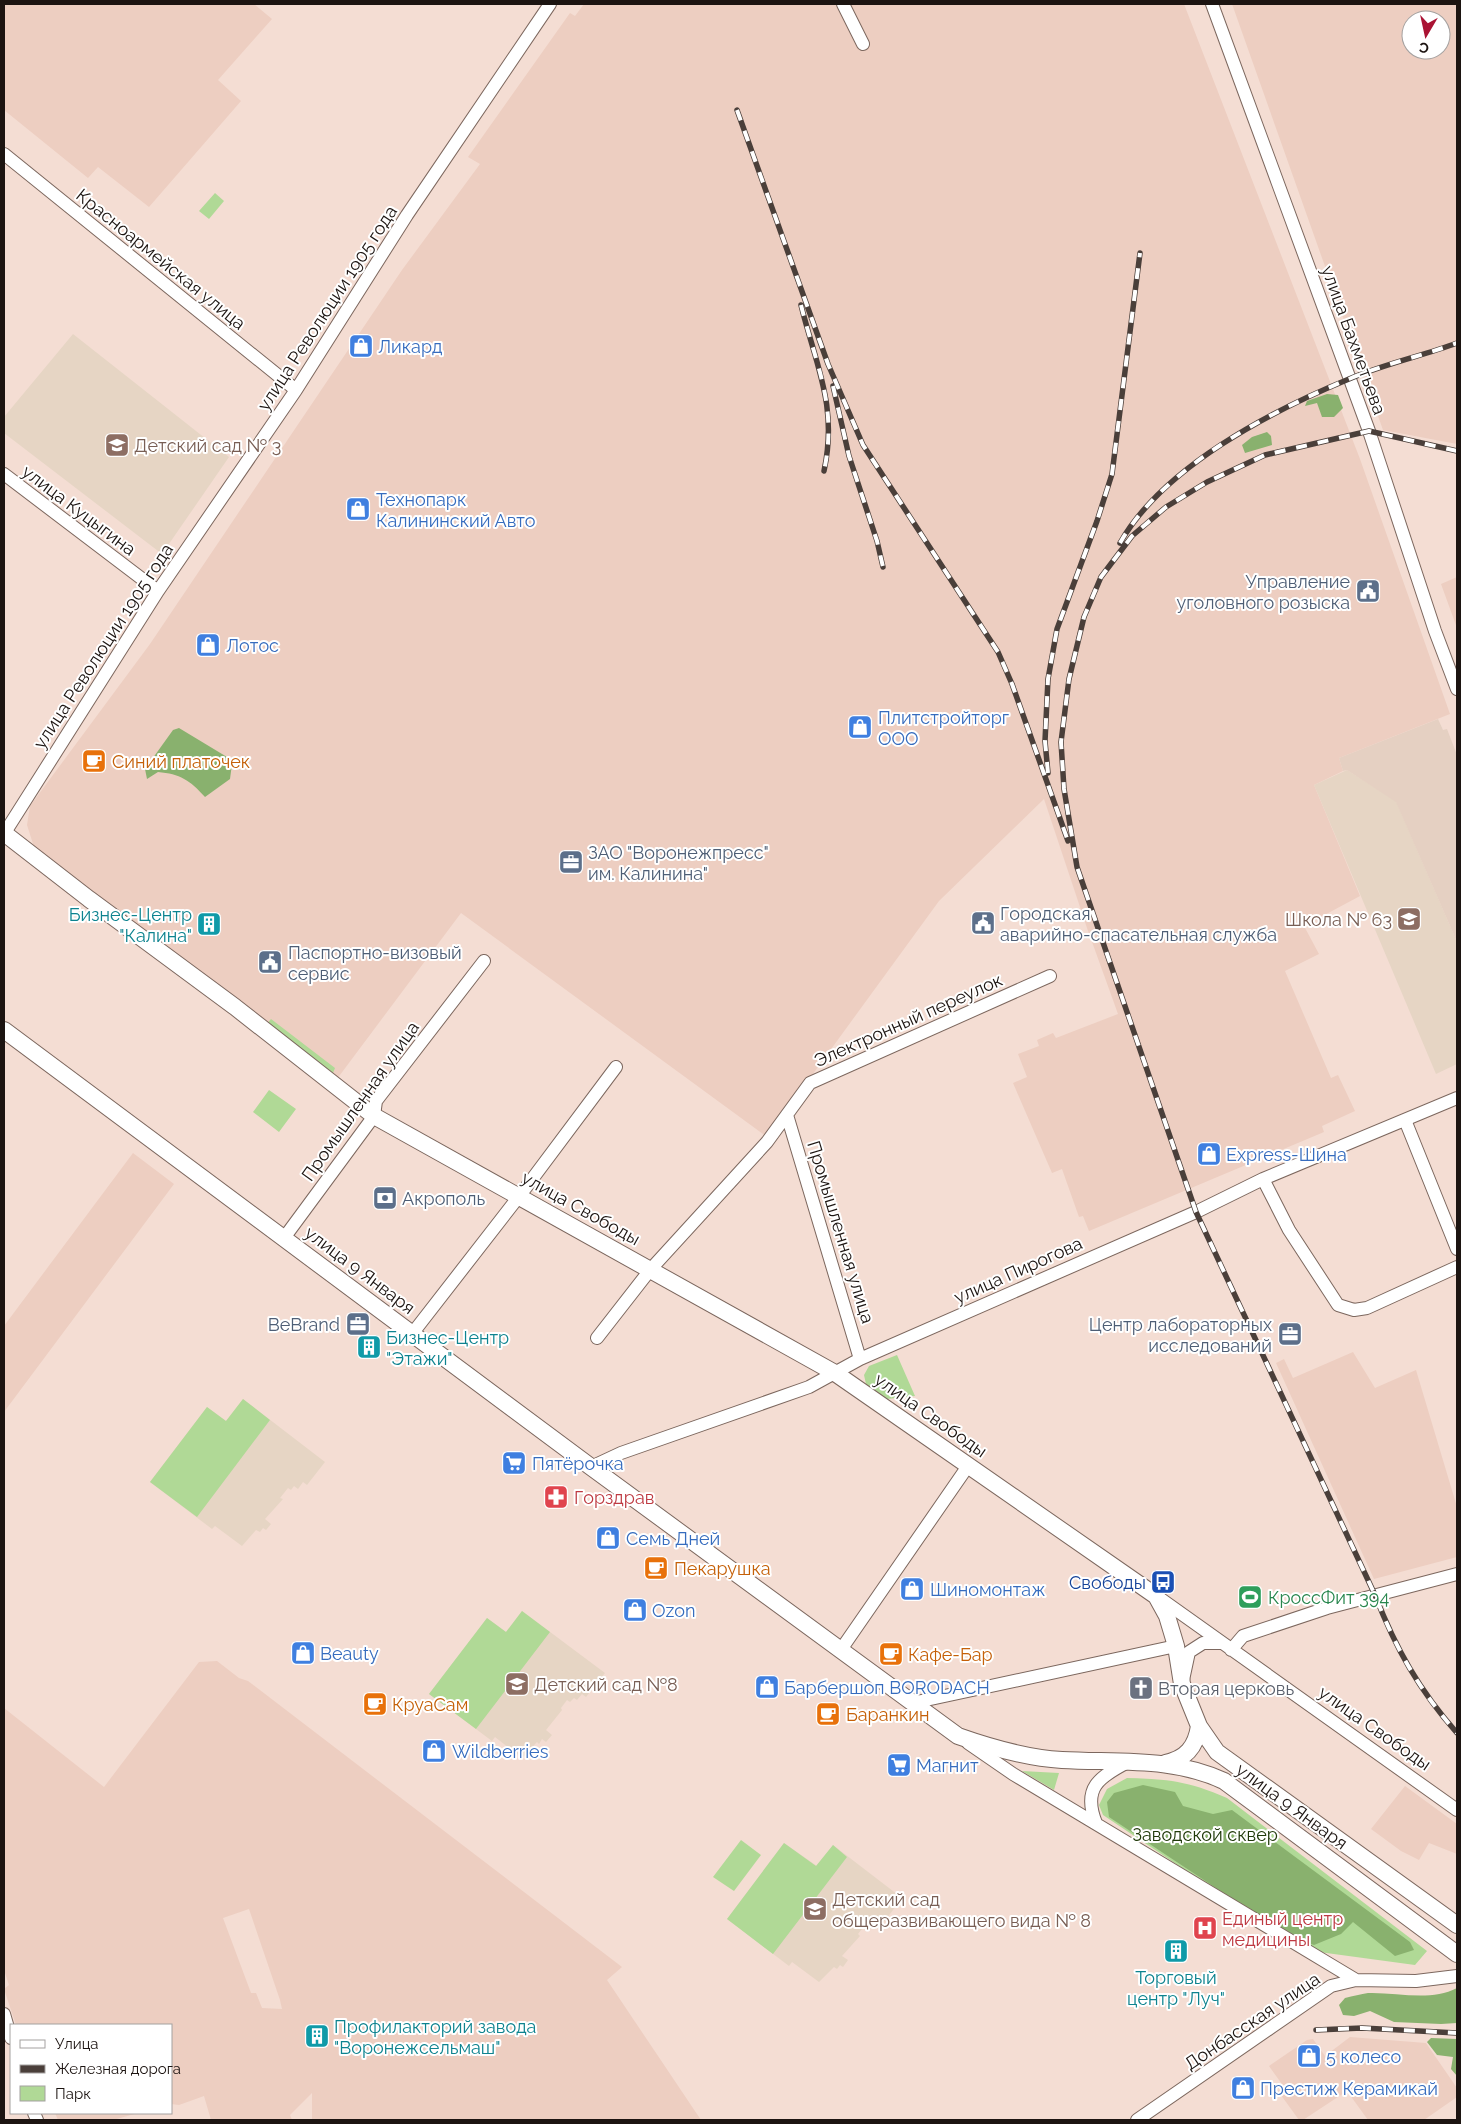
<svg xmlns="http://www.w3.org/2000/svg" width="1461" height="2124" font-family="Raleway,sans-serif">
<style>
.built{fill:#edcec1;fill-rule:evenodd}
.education{fill:#e6d5c4}
.medical{fill:#e5d0c2}
.green{fill:#b0d996}
.forest{fill:#89b16e}
.lines{fill:none;stroke-linecap:round;stroke-linejoin:round}
.minor-casing{stroke:#7c675e;stroke-width:14}
.major-casing{stroke:#7c675e;stroke-width:18}
.minor{stroke:#fff;stroke-width:12}
.major{stroke:#fff;stroke-width:16}
.rail-casing{stroke:#4a3f3a;stroke-width:5.5}
.rail{stroke:#fff;stroke-width:4;stroke-dasharray:11;stroke-linecap:butt}
.labels{text-anchor:middle;dominant-baseline:central;stroke-width:4;stroke-linejoin:round;paint-order:stroke}
.street-label{font-size:18px;fill:#1c1411;stroke:#fff}
.shop-label{font-size:18px;fill:#366cbe;stroke:#fff;text-anchor:start}
.education-label{font-size:18px;fill:#785e54;stroke:#fff;text-anchor:start}
.service-label{font-size:18px;fill:#4e5e75;stroke:#fff;text-anchor:start}
.food-label{font-size:18px;fill:#c56008;stroke:#fff;text-anchor:start}
.culture-label{font-size:18px;fill:#0d838f;stroke:#fff;text-anchor:start}
.health-label{font-size:18px;fill:#be3a42;stroke:#fff;text-anchor:start}
.transit-label{font-size:18px;fill:#164399;stroke:#fff;text-anchor:end}
.leisure-label{font-size:18px;fill:#27864d;stroke:#fff;text-anchor:start}
.worship-label{font-size:18px;fill:#5b616d;stroke:#fff;text-anchor:start}
.park-label{font-size:18px;fill:#203a0a;stroke:#fff}
</style>
<rect width="100%" height="100%" fill="#f4ddd3"/>
<path class="built" d="M 4,4 L 254,4 L 272,19 L 218,80 L 241,101 L 149,207 L 98,167 L 88,178 L 4,110 Z
M 584,4 L 1184,4 L 1360,459 L 1450,714 L 1339,758 L 1343,771 L 1314,785 L 1360,896 L 1304,926 L 1319,954 L 1285,971 L 1331,1078 L 1338,1075 L 1355,1111 L 1322,1126 L 1324,1132 L 1089,1231 L 1083,1216 L 1079,1217 L 1062,1169 L 1052,1173 L 1013,1083 L 1027,1077 L 1018,1054 L 1039,1046 L 1037,1040 L 1053,1033 L 1056,1038 L 1118,1014 L 1087,928 L 1044,799 L 939,901 L 767,1137 L 461,913 L 334,1083 L 34,847 L 27,825 L 30,806 L 150,644 L 402,270 L 480,164 L 468,157 L 570,13 L 575,16 Z
M 1232,4 L 1457,4 L 1457,444 L 1383,430 ZM 1411,20 L 1441,20 L 1441,50 L 1411,50 Z
M 1457,577 L 1457,628 L 1441,584 Z
M 133,1153 L 174,1184 L 4,1412 L 4,1326 Z
M 1353,1352 L 1375,1388 L 1416,1370 L 1457,1507 L 1457,1557 L 1374,1579 L 1276,1363 L 1284,1359 L 1293,1378 Z
M 217,1661 L 239,1678 L 248,1681 L 622,1967 L 607,1980 L 701,2120 L 312,2120 L 312,2093 L 290,2115 L 292,2120 L 211,2120 L 204,2096 L 179,2105 L 171,2104 L 171,2025 L 16,2025 L 4,1989 L 9,1985 L 4,1970 L 4,1708 L 104,1787 L 199,1662 ZM 249,1909 L 280,2000 L 282,2009 L 262,2008 L 256,1993 L 251,1993 L 223,1918 Z
M 1405,1786 L 1457,1824 L 1457,1854 L 1429,1843 L 1419,1860 L 1401,1851 L 1371,1829 Z
M 1350,2037 L 1426,2043 L 1457,2088 L 1457,2097 L 1424,2120 L 1368,2120 L 1347,2091 L 1303,2120 L 1299,2120 L 1278,2091 L 1284,2087 L 1269,2066 L 1307,2040 L 1313,2039 L 1325,2056 Z
M 55,2113 L 138,2113 L 113,2120 L 58,2120 Z"/>
<path class="education" d="M 73,334 L 229,457 L 162,554 L 4,433 L 4,417 Z
M 1347,770 L 1396,801 L 1457,942 L 1457,1064 L 1436,1074 L 1314,785 Z
M 243,1399 L 325,1462 L 307,1485 L 303,1482 L 298,1489 L 294,1486 L 291,1490 L 288,1488 L 280,1498 L 283,1499 L 265,1519 L 271,1524 L 266,1530 L 263,1528 L 260,1532 L 256,1530 L 242,1546 L 215,1526 L 212,1529 L 150,1482 L 207,1407 L 226,1421 Z
M 522,1611 L 605,1673 L 586,1697 L 582,1694 L 577,1700 L 574,1698 L 570,1702 L 567,1700 L 561,1708 L 562,1710 L 546,1730 L 552,1735 L 546,1742 L 542,1739 L 539,1744 L 537,1742 L 522,1758 L 495,1737 L 492,1741 L 429,1694 L 487,1618 L 506,1632 Z
M 784,1843 L 817,1866 L 833,1845 L 902,1898 L 884,1922 L 880,1919 L 875,1926 L 871,1923 L 868,1927 L 865,1925 L 858,1934 L 860,1936 L 842,1956 L 848,1960 L 843,1967 L 840,1965 L 837,1969 L 834,1967 L 819,1982 L 792,1962 L 789,1966 L 727,1919 Z"/>
<path class="medical" d="M 1438,719 L 1443,730 L 1447,729 L 1457,755 L 1457,942 L 1396,802 L 1347,770 L 1343,771 L 1339,758 Z"/>
<path class="green" d="M 215,193 L 224,201 L 209,219 L 199,211 Z
M 271,1019 L 335,1068 L 331,1078 L 265,1026 Z
M 269,1090 L 296,1109 L 279,1132 L 253,1112 Z
M 897,1355 L 915,1396 L 887,1399 L 866,1384 L 864,1375 L 869,1366 Z
M 243,1399 L 270,1420 L 197,1517 L 150,1482 L 207,1407 L 226,1421 Z
M 522,1611 L 550,1632 L 476,1729 L 429,1694 L 487,1618 L 506,1632 Z
M 1022,1771 L 1059,1773 L 1054,1790 Z
M 1127,1778 C 1168,1779 1188,1781 1227,1798 L 1427,1951 L 1415,1965 L 1319,1952 L 1279,1933 L 1103,1815 L 1099,1805 L 1107,1789 Z
M 741,1840 L 761,1855 L 734,1891 L 713,1877 Z
M 784,1843 L 816,1866 L 833,1845 L 847,1857 L 773,1954 L 727,1919 Z"/>
<path class="forest" d="M 1327,394 L 1338,395 L 1343,408 L 1334,417 L 1322,417 L 1317,403 L 1305,406 L 1307,401 Z
M 1267,432 L 1271,436 L 1272,445 L 1245,453 L 1242,445 L 1252,437 Z
M 179,728 L 227,757 L 232,764 L 230,779 L 205,797 C 190,780 180,774 158,772 L 147,779 L 145,769 L 173,730 Z
M 1143,1785 L 1175,1792 L 1183,1806 L 1213,1814 L 1232,1810 L 1410,1942 L 1414,1950 L 1395,1956 L 1353,1922 L 1341,1934 L 1314,1945 L 1298,1939 L 1222,1892 L 1109,1817 L 1107,1802 L 1114,1793 Z
M 1457,1988 L 1457,2023 L 1441,2024 L 1394,2022 L 1370,2011 L 1354,2016 L 1343,2015 L 1339,2005 L 1345,1998 C 1353,1996 1361,1994 1368,1993 C 1397,1992 1430,2002 1457,1988 Z
M 1431,2038 L 1457,2039 L 1457,2076 L 1451,2069 L 1453,2057 L 1437,2055 L 1427,2042 Z"/>
<g class="lines">
<defs>
<path id="minor" d="M 843,4 L 863,44
M 1212,4 L 1369,431 L 1435,631 L 1457,689
M 4,154 L 296,390
M 4,474 L 158,591
M 4,834 L 158,591 L 296,390 L 407,215 L 550,4
M 787,1115 L 860,1359
M 1405,1120 L 1457,1249
M 1263,1179 L 1289,1230 L 1338,1305 L 1354,1310 L 1367,1308 L 1457,1267
M 284,1238 L 374,1116 L 376,1101 L 484,961
M 412,1334 L 527,1186 L 616,1067
M 597,1338 L 650,1270 L 767,1142 L 810,1083 L 1050,976
M 591,1467 L 621,1453 L 809,1387 L 860,1359 L 1196,1212 L 1263,1179 L 1457,1098
M 1158,1597 L 1457,1810
M 1231,1650 L 1243,1636 L 1327,1608 L 1457,1574
M 840,1651 L 968,1466
M 1183,1680 L 1189,1652 L 1203,1643 L 1221,1643
M 912,1703 L 1176,1646
M 968,1743 L 1013,1774 L 1356,1980
M 1096,1823 C 1082,1788 1099,1777 1128,1762
M 4,2014 L 11,2038
M 34,2113 L 37,2120
M 1137,2120 L 1331,1986 L 1356,1980 L 1416,1981 L 1457,1976"/>
<path id="major" d="M 4,833 L 89,899 L 235,1007 L 374,1116 L 835,1373 L 1156,1596 L 1167,1616 L 1176,1646 L 1182,1684 L 1199,1726 L 1217,1752 L 1457,1925
M 4,1030 L 591,1467 L 958,1736 C 992,1748 1026,1758 1062,1760 C 1118,1763 1173,1757 1224,1781 L 1457,1954
M 1165,1763 C 1186,1759 1196,1747 1199,1726"/>
</defs>
<use href="#minor" class="minor-casing"/>
<use href="#major" class="major-casing"/>
<use href="#minor" class="minor"/>
<use href="#major" class="major"/>
<defs>
<path id="rail" d="M 737,110 L 828,364 L 863,445 L 998,652 L 1012,684 L 1068,841
M 801,305 C 816,366 838,406 824,471
M 833,386 L 849,456 L 877,541 L 883,567
M 1457,451 L 1369,431 L 1265,455 L 1207,482 L 1166,507 L 1132,536 L 1101,577 L 1084,617 L 1069,679 L 1061,742 L 1064,789 L 1077,867 L 1196,1212 L 1375,1595 C 1396,1649 1419,1690 1457,1733
M 1120,543 C 1163,467 1271,411 1349,379 C 1384,364 1422,356 1457,343
M 1048,773 L 1045,741 L 1048,679 L 1057,629 L 1097,521 L 1112,474 L 1140,253
M 1316,2030 L 1362,2028 L 1457,2033"/>
</defs>
<use href="#rail" class="rail-casing"/>
<use href="#rail" class="rail"/>
</g>
<defs>
<symbol id="shop-square" viewBox="-11 -11 22 22"><rect x="-9" y="-9" width="18" height="18" rx="4" fill="#3f7fe0" stroke="#fff"/><path d="M-5-2.5h2.3a2.7 3.5 0 0 1 5.4 0H5L5.5 6h-11ZM-1.5-2.5h3a1.5 2.3 0 0 0-3 0Z" fill="#fff"/></symbol>
<symbol id="school-square" viewBox="-11 -11 22 22"><rect x="-9" y="-9" width="18" height="18" rx="4" fill="#8d6e63" stroke="#fff"/><path d="M0-5L7-2L0 1L-7-2ZM-4 1L0 2.5L4 1V4Q0 6-4 4Z" fill="#fff"/></symbol>
<symbol id="civic-square" viewBox="-11 -11 22 22"><rect x="-9" y="-9" width="18" height="18" rx="4" fill="#5c6f8a" stroke="#fff"/><path d="M-.6-6.5H3V-4.5H.6V-3L4-1V1h2V6H-6V1h2V-1L-.6-3ZM-1.2 2.5V6h2.4V2.5Z" fill="#fff"/></symbol>
<symbol id="cafe-square" viewBox="-11 -11 22 22"><rect x="-9" y="-9" width="18" height="18" rx="4" fill="#e8710a" stroke="#fff"/><path d="M-5.5-4.5H6V0H3Q3 3.5 0 3.5H-2.5Q-5.5 3.5-5.5 0ZM3-3.2v2h1.7v-2ZM-6 4.5H4V6H-6Z" fill="#fff"/></symbol>
<symbol id="office-square" viewBox="-11 -11 22 22"><rect x="-9" y="-9" width="18" height="18" rx="4" fill="#5c6f8a" stroke="#fff"/><path d="M-6-3h4V-5.5h4V-3h4V5H-6ZM-1-4.5V-3h2v-1.5ZM-6 0V1H6V0Z" fill="#fff"/></symbol>
<symbol id="building-square" viewBox="-11 -11 22 22"><rect x="-9" y="-9" width="18" height="18" rx="4" fill="#0f9aa8" stroke="#fff"/><path d="M-4-6H4V6H1V3H-1V6H-4ZM-2.5-4.3h1.7v1.8h-1.7ZM.8-4.3h1.7v1.8H.8ZM-2.5-1h1.7V.8h-1.7ZM.8-1h1.7V.8H.8Z" fill="#fff"/></symbol>
<symbol id="bank-square" viewBox="-11 -11 22 22"><rect x="-9" y="-9" width="18" height="18" rx="4" fill="#5c6f8a" stroke="#fff"/><path d="M-6-4H6V4H-6ZM0-2.3a2.3 2.3 0 1 0 0 4.6a2.3 2.3 0 1 0 0-4.6Z" fill="#fff"/></symbol>
<symbol id="supermarket-square" viewBox="-11 -11 22 22"><rect x="-9" y="-9" width="18" height="18" rx="4" fill="#3f7fe0" stroke="#fff"/><path d="M-6-5.5h2.5l.6 2H6L4.5 2H-2.5L-4.4-4H-6ZM-1.5 3.2a1.3 1.3 0 1 0 .1 0ZM3 3.2a1.3 1.3 0 1 0 .1 0Z" fill="#fff"/></symbol>
<symbol id="pharmacy-square" viewBox="-11 -11 22 22"><rect x="-9" y="-9" width="18" height="18" rx="4" fill="#e0444e" stroke="#fff"/><path d="M-2-6h4v4h4v4h-4v4h-4v-4h-4v-4h4Z" fill="#fff"/></symbol>
<symbol id="bus-square" viewBox="-11 -11 22 22"><rect x="-9" y="-9" width="18" height="18" rx="4" fill="#1a4fb4" stroke="#fff"/><path d="M-5-6H5V4H4V6H2V4H-2V6H-4V4H-5ZM-3.5-4V0h7V-4ZM-3.5 1.2v1.5H-2V1.2ZM2 1.2v1.5H3.5V1.2Z" fill="#fff"/></symbol>
<symbol id="stadium-square" viewBox="-11 -11 22 22"><rect x="-9" y="-9" width="18" height="18" rx="4" fill="#2e9e5b" stroke="#fff"/><path d="M0-5a6.5 5 0 1 0 0 10a6.5 5 0 1 0 0-10ZM-3.5-1.8h7v3.6h-7Z" fill="#fff"/></symbol>
<symbol id="church-square" viewBox="-11 -11 22 22"><rect x="-9" y="-9" width="18" height="18" rx="4" fill="#6b7280" stroke="#fff"/><path d="M-1.2-6h2.4v3.5h3.3v2.4h-3.3V6h-2.4V-.1h-3.3v-2.4h3.3Z" fill="#fff"/></symbol>
<symbol id="hospital-square" viewBox="-11 -11 22 22"><rect x="-9" y="-9" width="18" height="18" rx="4" fill="#e0444e" stroke="#fff"/><path d="M-5-5h3v3.5h4V-5h3V5h-3V1.5h-4V5h-3Z" fill="#fff"/></symbol>
</defs>
<g fill-rule="evenodd">
<use href="#shop-square" x="347" y="332" width="28" height="28"/>
<use href="#school-square" x="103" y="431" width="28" height="28"/>
<use href="#shop-square" x="344" y="495" width="28" height="28"/>
<use href="#civic-square" x="1354" y="577" width="28" height="28"/>
<use href="#shop-square" x="194" y="631" width="28" height="28"/>
<use href="#shop-square" x="846" y="713" width="28" height="28"/>
<use href="#cafe-square" x="80" y="747" width="28" height="28"/>
<use href="#office-square" x="557" y="848" width="28" height="28"/>
<use href="#school-square" x="1395" y="905" width="28" height="28"/>
<use href="#civic-square" x="969" y="909" width="28" height="28"/>
<use href="#building-square" x="195" y="910" width="28" height="28"/>
<use href="#civic-square" x="256" y="948" width="28" height="28"/>
<use href="#shop-square" x="1195" y="1140" width="28" height="28"/>
<use href="#bank-square" x="371" y="1184" width="28" height="28"/>
<use href="#office-square" x="344" y="1310" width="28" height="28"/>
<use href="#office-square" x="1276" y="1320" width="28" height="28"/>
<use href="#building-square" x="355" y="1333" width="28" height="28"/>
<use href="#supermarket-square" x="500" y="1449" width="28" height="28"/>
<use href="#pharmacy-square" x="542" y="1483" width="28" height="28"/>
<use href="#shop-square" x="594" y="1524" width="28" height="28"/>
<use href="#cafe-square" x="642" y="1554" width="28" height="28"/>
<use href="#bus-square" x="1149" y="1568" width="28" height="28"/>
<use href="#shop-square" x="898" y="1575" width="28" height="28"/>
<use href="#stadium-square" x="1236" y="1583" width="28" height="28"/>
<use href="#shop-square" x="621" y="1596" width="28" height="28"/>
<use href="#shop-square" x="289" y="1639" width="28" height="28"/>
<use href="#cafe-square" x="877" y="1640" width="28" height="28"/>
<use href="#school-square" x="503" y="1670" width="28" height="28"/>
<use href="#shop-square" x="753" y="1673" width="28" height="28"/>
<use href="#church-square" x="1127" y="1674" width="28" height="28"/>
<use href="#cafe-square" x="361" y="1690" width="28" height="28"/>
<use href="#cafe-square" x="814" y="1700" width="28" height="28"/>
<use href="#shop-square" x="420" y="1737" width="28" height="28"/>
<use href="#supermarket-square" x="885" y="1751" width="28" height="28"/>
<use href="#school-square" x="801" y="1895" width="28" height="28"/>
<use href="#hospital-square" x="1191" y="1914" width="28" height="28"/>
<use href="#building-square" x="1162" y="1937" width="28" height="28"/>
<use href="#building-square" x="303" y="2022" width="28" height="28"/>
<use href="#shop-square" x="1295" y="2042" width="28" height="28"/>
<use href="#shop-square" x="1229" y="2074" width="28" height="28"/>
</g>
<g class="labels">
<g class="street-label">
<text transform="translate(161 259) rotate(39)">Красноармейская улица</text>
<text transform="translate(327 308) rotate(-57)">улица Революции 1905 года</text>
<text transform="translate(1354 340) rotate(70)">улица Бахметьева</text>
<text transform="translate(79 510) rotate(37)">улица Куцыгина</text>
<text transform="translate(103 646) rotate(-57)">улица Революции 1905 года</text>
<text transform="translate(908 1020) rotate(-24)">Электронный переулок</text>
<text transform="translate(360 1101) rotate(-55)">Промышленная улица</text>
<text transform="translate(581 1208) rotate(29)">улица Свободы</text>
<text transform="translate(841 1232) rotate(73)">Промышленная улица</text>
<text transform="translate(360 1270) rotate(37)">улица 9 Января</text>
<text transform="translate(1018 1270) rotate(-24)">улица Пирогова</text>
<text transform="translate(931 1415) rotate(35)">улица Свободы</text>
<text transform="translate(1375 1728) rotate(35)">улица Свободы</text>
<text transform="translate(1292 1806) rotate(36)">улица 9 Января</text>
<text transform="translate(1252 2021) rotate(-34)">Донбасская улица</text>
</g>
<g class="shop-label">
<text x="378" y="346">Ликард</text>
<text x="376" y="499">Технопарк<tspan x="376" dy="21">Калининский Авто</tspan></text>
<text x="226" y="645">Лотос</text>
<text x="878" y="717">Плитстройторг<tspan x="878" dy="21">ООО</tspan></text>
<text x="1226" y="1154">Express-Шина</text>
<text x="532" y="1463">Пятёрочка</text>
<text x="626" y="1538">Семь Дней</text>
<text x="930" y="1589">Шиномонтаж</text>
<text x="652" y="1610">Ozon</text>
<text x="320" y="1653">Beauty</text>
<text x="784" y="1687">Барбершоп BORODACH</text>
<text x="452" y="1751">Wildberries</text>
<text x="916" y="1765">Магнит</text>
<text x="1326" y="2056">5 колесо</text>
<text x="1260" y="2088">Престиж Керамикай</text>
</g>
<g class="education-label">
<text x="134" y="445">Детский сад № 3</text>
<text x="1392" y="919" text-anchor="end">Школа № 63</text>
<text x="534" y="1684">Детский сад №8</text>
<text x="832" y="1899">Детский сад<tspan x="832" dy="21">общеразвивающего вида № 8</tspan></text>
</g>
<g class="service-label">
<text x="1350" y="581" text-anchor="end">Управление<tspan x="1350" dy="21">уголовного розыска</tspan></text>
<text x="588" y="852">ЗАО "Воронежпресс"<tspan x="588" dy="21">им. Калинина"</tspan></text>
<text x="1000" y="913">Городская<tspan x="1000" dy="21">аварийно-спасательная служба</tspan></text>
<text x="288" y="952">Паспортно-визовый<tspan x="288" dy="21">сервис</tspan></text>
<text x="402" y="1198">Акрополь</text>
<text x="340" y="1324" text-anchor="end">BeBrand</text>
<text x="1272" y="1324" text-anchor="end">Центр лабораторных<tspan x="1272" dy="21">исследований</tspan></text>
</g>
<g class="food-label">
<text x="112" y="761">Синий платочек</text>
<text x="674" y="1568">Пекарушка</text>
<text x="908" y="1654">Кафе-Бар</text>
<text x="392" y="1704">КруаСам</text>
<text x="846" y="1714">Баранкин</text>
</g>
<g class="culture-label">
<text x="192" y="914" text-anchor="end">Бизнес-Центр<tspan x="192" dy="21">"Калина"</tspan></text>
<text x="386" y="1337">Бизнес-Центр<tspan x="386" dy="21">"Этажи"</tspan></text>
<text x="1176" y="1977" text-anchor="middle">Торговый<tspan x="1176" dy="21">центр "Луч"</tspan></text>
<text x="334" y="2026">Профилакторий завода<tspan x="334" dy="21">"Воронежсельмаш"</tspan></text>
</g>
<g class="health-label">
<text x="574" y="1497">Горздрав</text>
<text x="1222" y="1918">Единый центр<tspan x="1222" dy="21">медицины</tspan></text>
</g>
<g class="transit-label">
<text x="1146" y="1582">Свободы</text>
</g>
<g class="leisure-label">
<text x="1268" y="1597">КроссФит 394</text>
</g>
<g class="worship-label">
<text x="1158" y="1688">Вторая церковь</text>
</g>
<g class="park-label">
<text x="1205" y="1834">Заводской сквер</text>
</g>
</g>
<rect width="1461" height="2124" fill="none" stroke="#1c1411" stroke-width="10"/>
<rect x="10" y="2024" width="162" height="90" fill="#ffffff" stroke="#a4a1a0"/>
<rect x="20" y="2040" width="25" height="8" fill="#ffffff" stroke="#a4a1a0"/>
<text x="55" y="2049" font-size="15" fill="#1c1411">Улица</text>
<rect x="20" y="2065" width="25" height="8" fill="#4a3f3a" stroke="#a4a1a0"/>
<text x="55" y="2074" font-size="15" fill="#1c1411">Железная дорога</text>
<rect x="20" y="2086" width="25" height="15" fill="#b0d996" stroke="#a4a1a0"/>
<text x="55" y="2099" font-size="15" fill="#1c1411">Парк</text>
<g transform="translate(1426 35) rotate(189)"><circle r="24" fill="#ffffff" stroke="#a4a1a0"/>
<path d="M0-4L9 19L0 12L-9 19Z" fill="#aa1334"/>
<text y="-8" font-size="14" font-weight="bold" text-anchor="middle" fill="#1c1411">С</text>
</g>
</svg>
